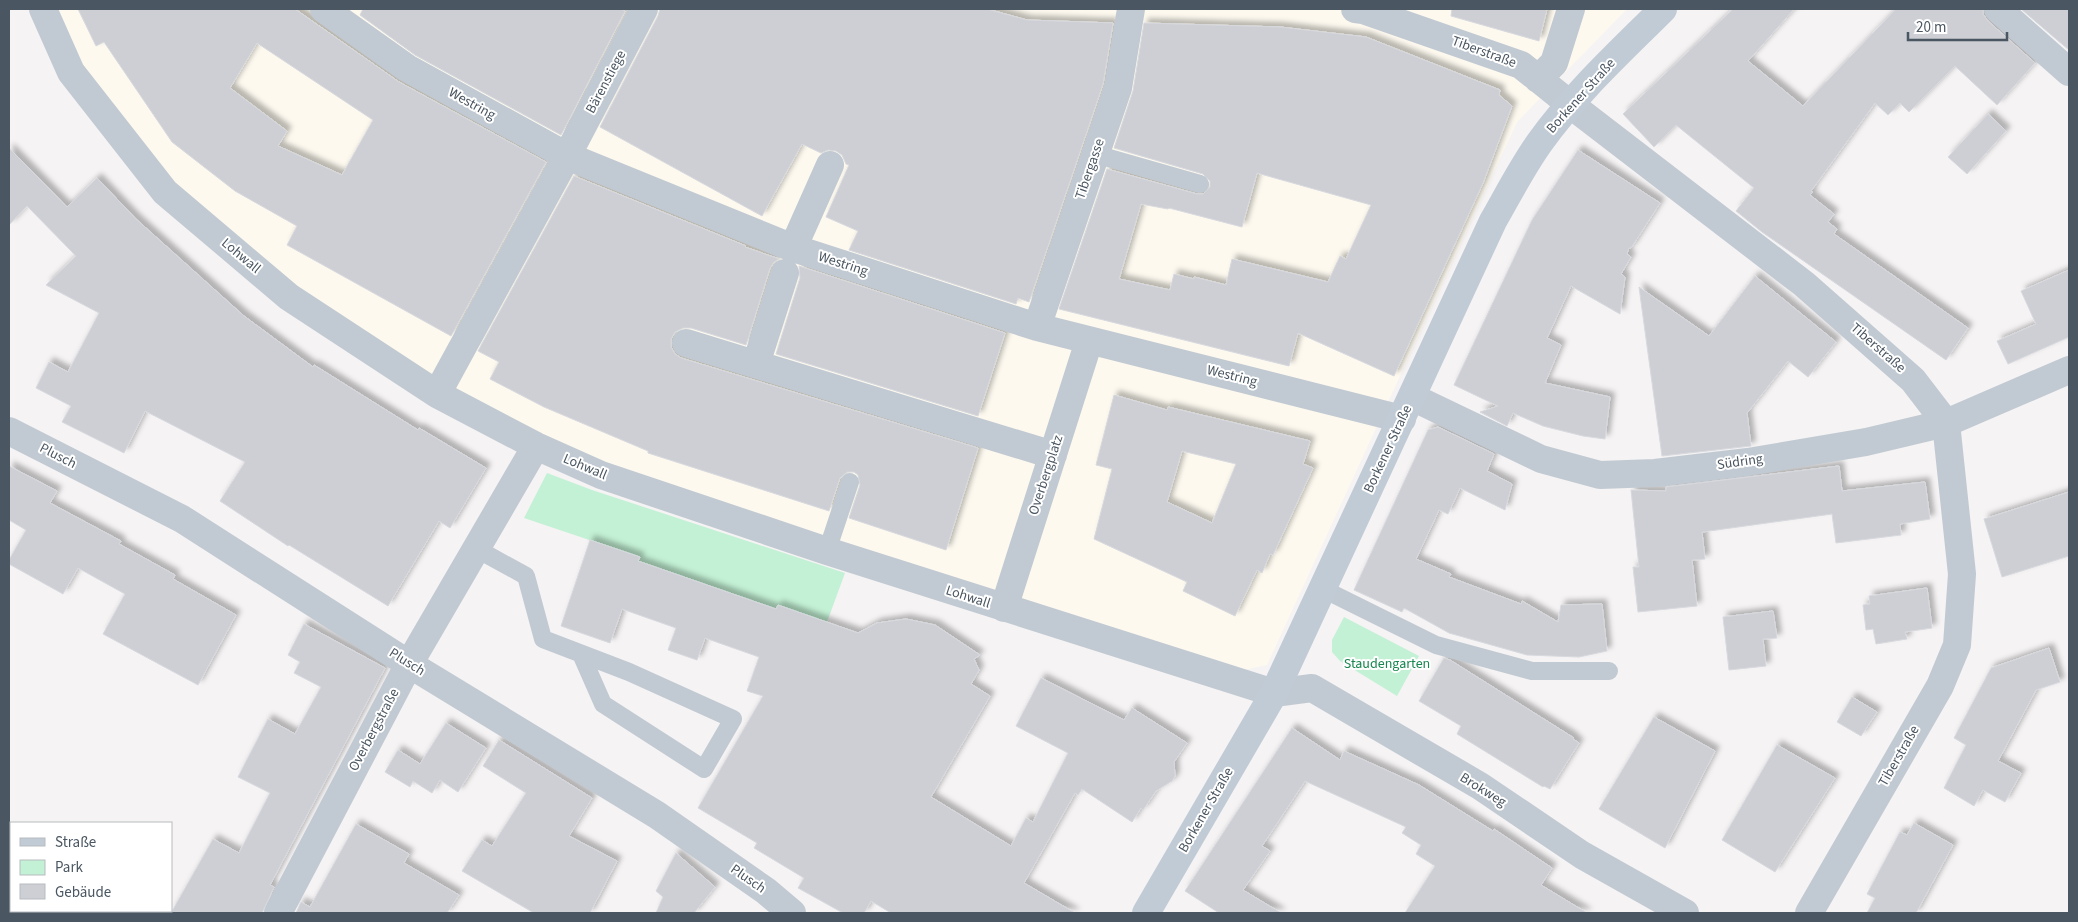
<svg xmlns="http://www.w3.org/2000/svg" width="2078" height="922" font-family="'Source Sans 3',sans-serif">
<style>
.commercial{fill:#fdf9ef}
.green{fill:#c3f1d5}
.building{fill:#cdcfd5;stroke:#d7d9de;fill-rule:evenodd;filter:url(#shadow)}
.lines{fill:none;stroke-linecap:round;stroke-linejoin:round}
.lane{stroke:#c1cad2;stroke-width:18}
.street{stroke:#c1cad2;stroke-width:28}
.secondary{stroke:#c1cbd6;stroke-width:28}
.labels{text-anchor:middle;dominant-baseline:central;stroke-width:4;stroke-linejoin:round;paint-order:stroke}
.street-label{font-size:14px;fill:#4a5661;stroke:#fff}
.park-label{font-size:14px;fill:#17864f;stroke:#fff}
</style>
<defs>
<filter id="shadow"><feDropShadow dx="4.5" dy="-4.5" stdDeviation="2.5" flood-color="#0004"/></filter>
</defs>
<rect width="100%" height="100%" fill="#f5f3f3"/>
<path class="commercial" d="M 49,9 L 1627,9 L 1517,122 L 1267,665 L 1244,670 L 892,565 L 544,442 L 295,292 L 173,189 L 79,69 Z"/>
<path class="green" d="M 547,473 L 592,490 L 845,573 L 827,622 L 778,605 L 776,609 L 639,561 L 640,557 L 524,518 Z
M 1344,617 L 1419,656 L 1397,696 L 1340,661 L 1332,652 L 1332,640 Z"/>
<path class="building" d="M 78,9 L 295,9 L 399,82 L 546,162 L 451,336 L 287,245 L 297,226 L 235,191 L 172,142 L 104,42 L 96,46 ZM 257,43 L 373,120 L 342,175 L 278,146 L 287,131 L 230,88 Z
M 363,9 L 620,9 L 625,11 L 561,135 L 415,55 L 360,15 Z
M 660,9 L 987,9 L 1027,20 L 1113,23 L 1103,84 L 1029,302 L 1018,298 L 1016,304 L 849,250 L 858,231 L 826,217 L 849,165 L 846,164 L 842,155 L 836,151 L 828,150 L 821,153 L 802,144 L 762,216 L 600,127 L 658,16 Z
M 1452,9 L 1547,9 L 1539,41 L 1451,16 Z
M 1733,9 L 1794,9 L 1748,61 L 1803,106 L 1896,9 L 1983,9 L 1983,14 L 1988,21 L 2035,63 L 1997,105 L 1955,66 L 1909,112 L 1900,103 L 1888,115 L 1875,103 L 1811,191 L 1813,192 L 1810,195 L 1834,214 L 1828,222 L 1837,229 L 1834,234 L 1968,328 L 1946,360 L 1762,232 L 1736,211 L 1754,188 L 1676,125 L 1654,147 L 1623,114 Z
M 2021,9 L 2069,9 L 2069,50 L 2056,39 Z
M 1144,23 L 1280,27 L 1366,37 L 1500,90 L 1499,95 L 1512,106 L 1483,183 L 1394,376 L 1298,333 L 1289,366 L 1059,309 L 1107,169 L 1197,194 L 1203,194 L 1210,187 L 1210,181 L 1203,174 L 1114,148 L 1133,91 ZM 1257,173 L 1371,205 L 1346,259 L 1340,256 L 1328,282 L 1232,259 L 1226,285 L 1194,277 L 1194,279 L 1174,274 L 1170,290 L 1119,279 L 1141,204 L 1168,209 L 1169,208 L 1242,227 Z
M 1988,114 L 2006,131 L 1967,174 L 1948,157 Z
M 9,148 L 67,207 L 97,178 L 136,219 L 244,316 L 313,367 L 314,365 L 418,430 L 419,428 L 486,468 L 450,528 L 439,521 L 388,606 L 289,545 L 288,546 L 220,501 L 245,462 L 145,411 L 124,453 L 62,422 L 71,406 L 36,388 L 49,362 L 68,372 L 99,313 L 46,285 L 76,256 L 27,206 L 9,225 Z
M 1578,150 L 1660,203 L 1631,248 L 1629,248 L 1627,254 L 1631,257 L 1621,274 L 1625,277 L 1620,314 L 1571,286 L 1547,338 L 1561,345 L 1545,383 L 1610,397 L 1605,439 L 1583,436 L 1543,426 L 1513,413 L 1507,426 L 1480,412 L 1498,406 L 1454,385 L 1532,220 Z
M 574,176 L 746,246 L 745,247 L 779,259 L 774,262 L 770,268 L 746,345 L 691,328 L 683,328 L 675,332 L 671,339 L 671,347 L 675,354 L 681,358 L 978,448 L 946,550 L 849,518 L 860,485 L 858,475 L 854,472 L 847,472 L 840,478 L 829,511 L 648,453 L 648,451 L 544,407 L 490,379 L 499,362 L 478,351 Z
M 799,266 L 1005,333 L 978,416 L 776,354 L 800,278 Z
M 2069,270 L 2069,337 L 2008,364 L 1997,341 L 2036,324 L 2021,291 Z
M 1755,276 L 1836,342 L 1808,377 L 1788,361 L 1747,413 L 1751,446 L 1662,456 L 1639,287 L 1709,336 Z
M 1114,395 L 1167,410 L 1168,407 L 1310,441 L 1303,464 L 1313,468 L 1273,555 L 1270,554 L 1262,573 L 1257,570 L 1235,616 L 1183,591 L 1187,582 L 1094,539 L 1112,469 L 1096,465 ZM 1182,451 L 1236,464 L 1212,523 L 1167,502 Z
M 1438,427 L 1494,454 L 1487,471 L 1512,484 L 1505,510 L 1460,488 L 1448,514 L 1439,510 L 1416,559 L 1451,574 L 1449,577 L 1521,604 L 1522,601 L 1558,622 L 1561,605 L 1602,604 L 1607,651 L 1579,657 L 1527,655 L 1449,633 L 1404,608 L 1402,612 L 1354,590 L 1428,430 Z
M 9,466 L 57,491 L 50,503 L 121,541 L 119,544 L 175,575 L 173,579 L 236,615 L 198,685 L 103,634 L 125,594 L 78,568 L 63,594 L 9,564 L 9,560 L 26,530 L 9,520 Z
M 1839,466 L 1842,491 L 1925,482 L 1930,519 L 1900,524 L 1901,535 L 1836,543 L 1832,514 L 1702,532 L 1705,559 L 1692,560 L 1697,606 L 1638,612 L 1633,567 L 1639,567 L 1631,490 L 1666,491 L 1666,487 Z
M 2069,492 L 2069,556 L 2002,577 L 1984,519 Z
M 590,540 L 640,557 L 638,561 L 776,609 L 778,605 L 858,633 L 877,623 L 906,619 L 935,625 L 980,655 L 974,659 L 979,670 L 971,684 L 990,696 L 931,797 L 1011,846 L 1026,818 L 1033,822 L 1068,753 L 1016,726 L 1041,678 L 1124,720 L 1132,708 L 1187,743 L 1174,762 L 1175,776 L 1172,781 L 1156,791 L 1143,810 L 1141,808 L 1132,822 L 1082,789 L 1078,795 L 1075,793 L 1024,883 L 1075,913 L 891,913 L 871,901 L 864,913 L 843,913 L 798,888 L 804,878 L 754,848 L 757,843 L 698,808 L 763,696 L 747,691 L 759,657 L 705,638 L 697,660 L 668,650 L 676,628 L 622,609 L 610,643 L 561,626 Z
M 1927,588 L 1932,628 L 1905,632 L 1907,639 L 1876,644 L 1873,629 L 1866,630 L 1863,605 L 1870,604 L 1869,596 Z
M 1773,611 L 1777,638 L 1763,639 L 1766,666 L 1729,670 L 1723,617 Z
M 304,624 L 385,668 L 270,885 L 274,887 L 262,913 L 171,913 L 213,839 L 239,853 L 270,793 L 238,777 L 268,719 L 295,734 L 321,687 L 294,673 L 300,662 L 288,655 Z
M 2049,648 L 2060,682 L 2036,690 L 1998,761 L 2021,773 L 2005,802 L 1983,790 L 1974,806 L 1944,788 L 1966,745 L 1954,738 L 1991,668 Z
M 1444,658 L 1450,660 L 1574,738 L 1573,739 L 1579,743 L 1550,789 L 1544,786 L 1543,787 L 1457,734 L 1461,726 L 1419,701 Z
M 1852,697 L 1877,712 L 1861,736 L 1837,722 Z
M 1654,717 L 1715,751 L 1665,848 L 1599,809 Z
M 446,723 L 486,748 L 458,792 L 440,780 L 432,793 L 413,781 L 410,787 L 385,772 L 398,750 L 420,764 Z
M 1292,728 L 1340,760 L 1344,751 L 1419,785 L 1493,831 L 1494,829 L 1552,868 L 1541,885 L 1587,913 L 1405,913 L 1435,866 L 1416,854 L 1421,845 L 1402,833 L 1406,827 L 1305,781 L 1262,846 L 1270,851 L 1243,890 L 1281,913 L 1219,913 L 1185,891 Z
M 499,740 L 592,798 L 569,836 L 617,861 L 590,913 L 534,913 L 462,871 L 482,840 L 492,846 L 526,793 L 483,766 Z
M 1777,745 L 1835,778 L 1775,872 L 1722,840 Z
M 1914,823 L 1953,845 L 1916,913 L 1867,913 L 1875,898 L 1867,894 L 1900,832 L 1907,835 Z
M 356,824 L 409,854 L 404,863 L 459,895 L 447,913 L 296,913 L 301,902 L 310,907 Z
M 676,853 L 715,887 L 694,913 L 656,913 L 663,897 L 656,891 Z"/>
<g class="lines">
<path class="lane" d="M 1095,154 L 1200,184
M 477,549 L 526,576 L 543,639 L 629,672 L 733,719 L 704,769 L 603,704 L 581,654
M 827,551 L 850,482
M 1323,589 L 1436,645 L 1532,671 L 1609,671"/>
<path class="street" d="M 43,9 L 71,72 L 165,192 L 289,297 L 437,394 L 536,446 L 601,475 L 827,551 L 1274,693 L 1312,688 L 1480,786 L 1582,855 L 1685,913
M 324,9 L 407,68 L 567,156 L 793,248 L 1037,327 L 1402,419
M 1355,9 L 1363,10 L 1521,65 L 1571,105 L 1804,284 L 1913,380 L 1946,423 L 1962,574 L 1957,645 L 1940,686 L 1809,913
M 1998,9 L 2069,72
M 1538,79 L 1554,63 L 1571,9
M 793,248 L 830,165
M 1037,327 L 1118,88 L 1131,9
M 686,343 L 1053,455
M 756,364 L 785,273
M 437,394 L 567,156 L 644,9
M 1412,397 L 1541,459 L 1600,475 L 1655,473 L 1748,462 L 1866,442 L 1946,423 L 2069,370
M 9,431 L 182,519 L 409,664 L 657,815 L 766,891 L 792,913
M 1004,608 L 1089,341
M 278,913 L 409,664 L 536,446"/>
<path class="secondary" d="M 1146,913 L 1274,693 L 1493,221 C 1508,195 1522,167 1540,142 C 1575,93 1621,51 1663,9"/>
</g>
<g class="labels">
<g class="street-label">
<text transform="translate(1484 52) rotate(20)">Tiberstraße</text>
<text transform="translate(606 82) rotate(-62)">Bärenstiege</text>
<text transform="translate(1581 96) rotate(-48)">Borkener Straße</text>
<text transform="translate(472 104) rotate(29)">Westring</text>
<text transform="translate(1090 169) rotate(-71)">Tibergasse</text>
<text transform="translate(241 256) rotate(40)">Lohwall</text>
<text transform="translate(843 264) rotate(18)">Westring</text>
<text transform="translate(1878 348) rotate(41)">Tiberstraße</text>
<text transform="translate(1232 376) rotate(14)">Westring</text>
<text transform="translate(1388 449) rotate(-65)">Borkener Straße</text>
<text transform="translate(58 456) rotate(27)">Plusch</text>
<text transform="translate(1740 462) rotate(-8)">Südring</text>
<text transform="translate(585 467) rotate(23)">Lohwall</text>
<text transform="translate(1046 475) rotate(-72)">Overbergplatz</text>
<text transform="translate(968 597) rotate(18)">Lohwall</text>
<text transform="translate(407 662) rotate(32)">Plusch</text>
<text transform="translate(374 730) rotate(-62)">Overbergstraße</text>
<text transform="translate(1899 756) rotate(-60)">Tiberstraße</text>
<text transform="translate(1483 790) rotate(32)">Brokweg</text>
<text transform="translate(1206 810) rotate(-60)">Borkener Straße</text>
<text transform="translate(748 879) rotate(35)">Plusch</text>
</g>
<g class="park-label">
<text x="1387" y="664">Staudengarten</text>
</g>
</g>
<rect width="2078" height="922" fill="none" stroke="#4a5661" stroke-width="20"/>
<rect x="10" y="822" width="162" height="90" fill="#ffffff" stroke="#b7bbc0"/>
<rect x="20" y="838" width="25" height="8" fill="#c1cbd6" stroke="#b7bbc0"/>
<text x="55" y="847" font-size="15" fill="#4a5661">Straße</text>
<rect x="20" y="860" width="25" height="15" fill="#c3f1d5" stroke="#b7bbc0"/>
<text x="55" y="872" font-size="15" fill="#4a5661">Park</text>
<rect x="20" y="884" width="25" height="15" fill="#cdcfd5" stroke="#b7bbc0"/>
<text x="55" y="897" font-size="15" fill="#4a5661">Gebäude</text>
<path d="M1908 32v8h99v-8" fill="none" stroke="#4a5661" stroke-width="2.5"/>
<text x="1916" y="32" font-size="15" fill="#4a5661" stroke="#ffffff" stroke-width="4" paint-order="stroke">20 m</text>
</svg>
